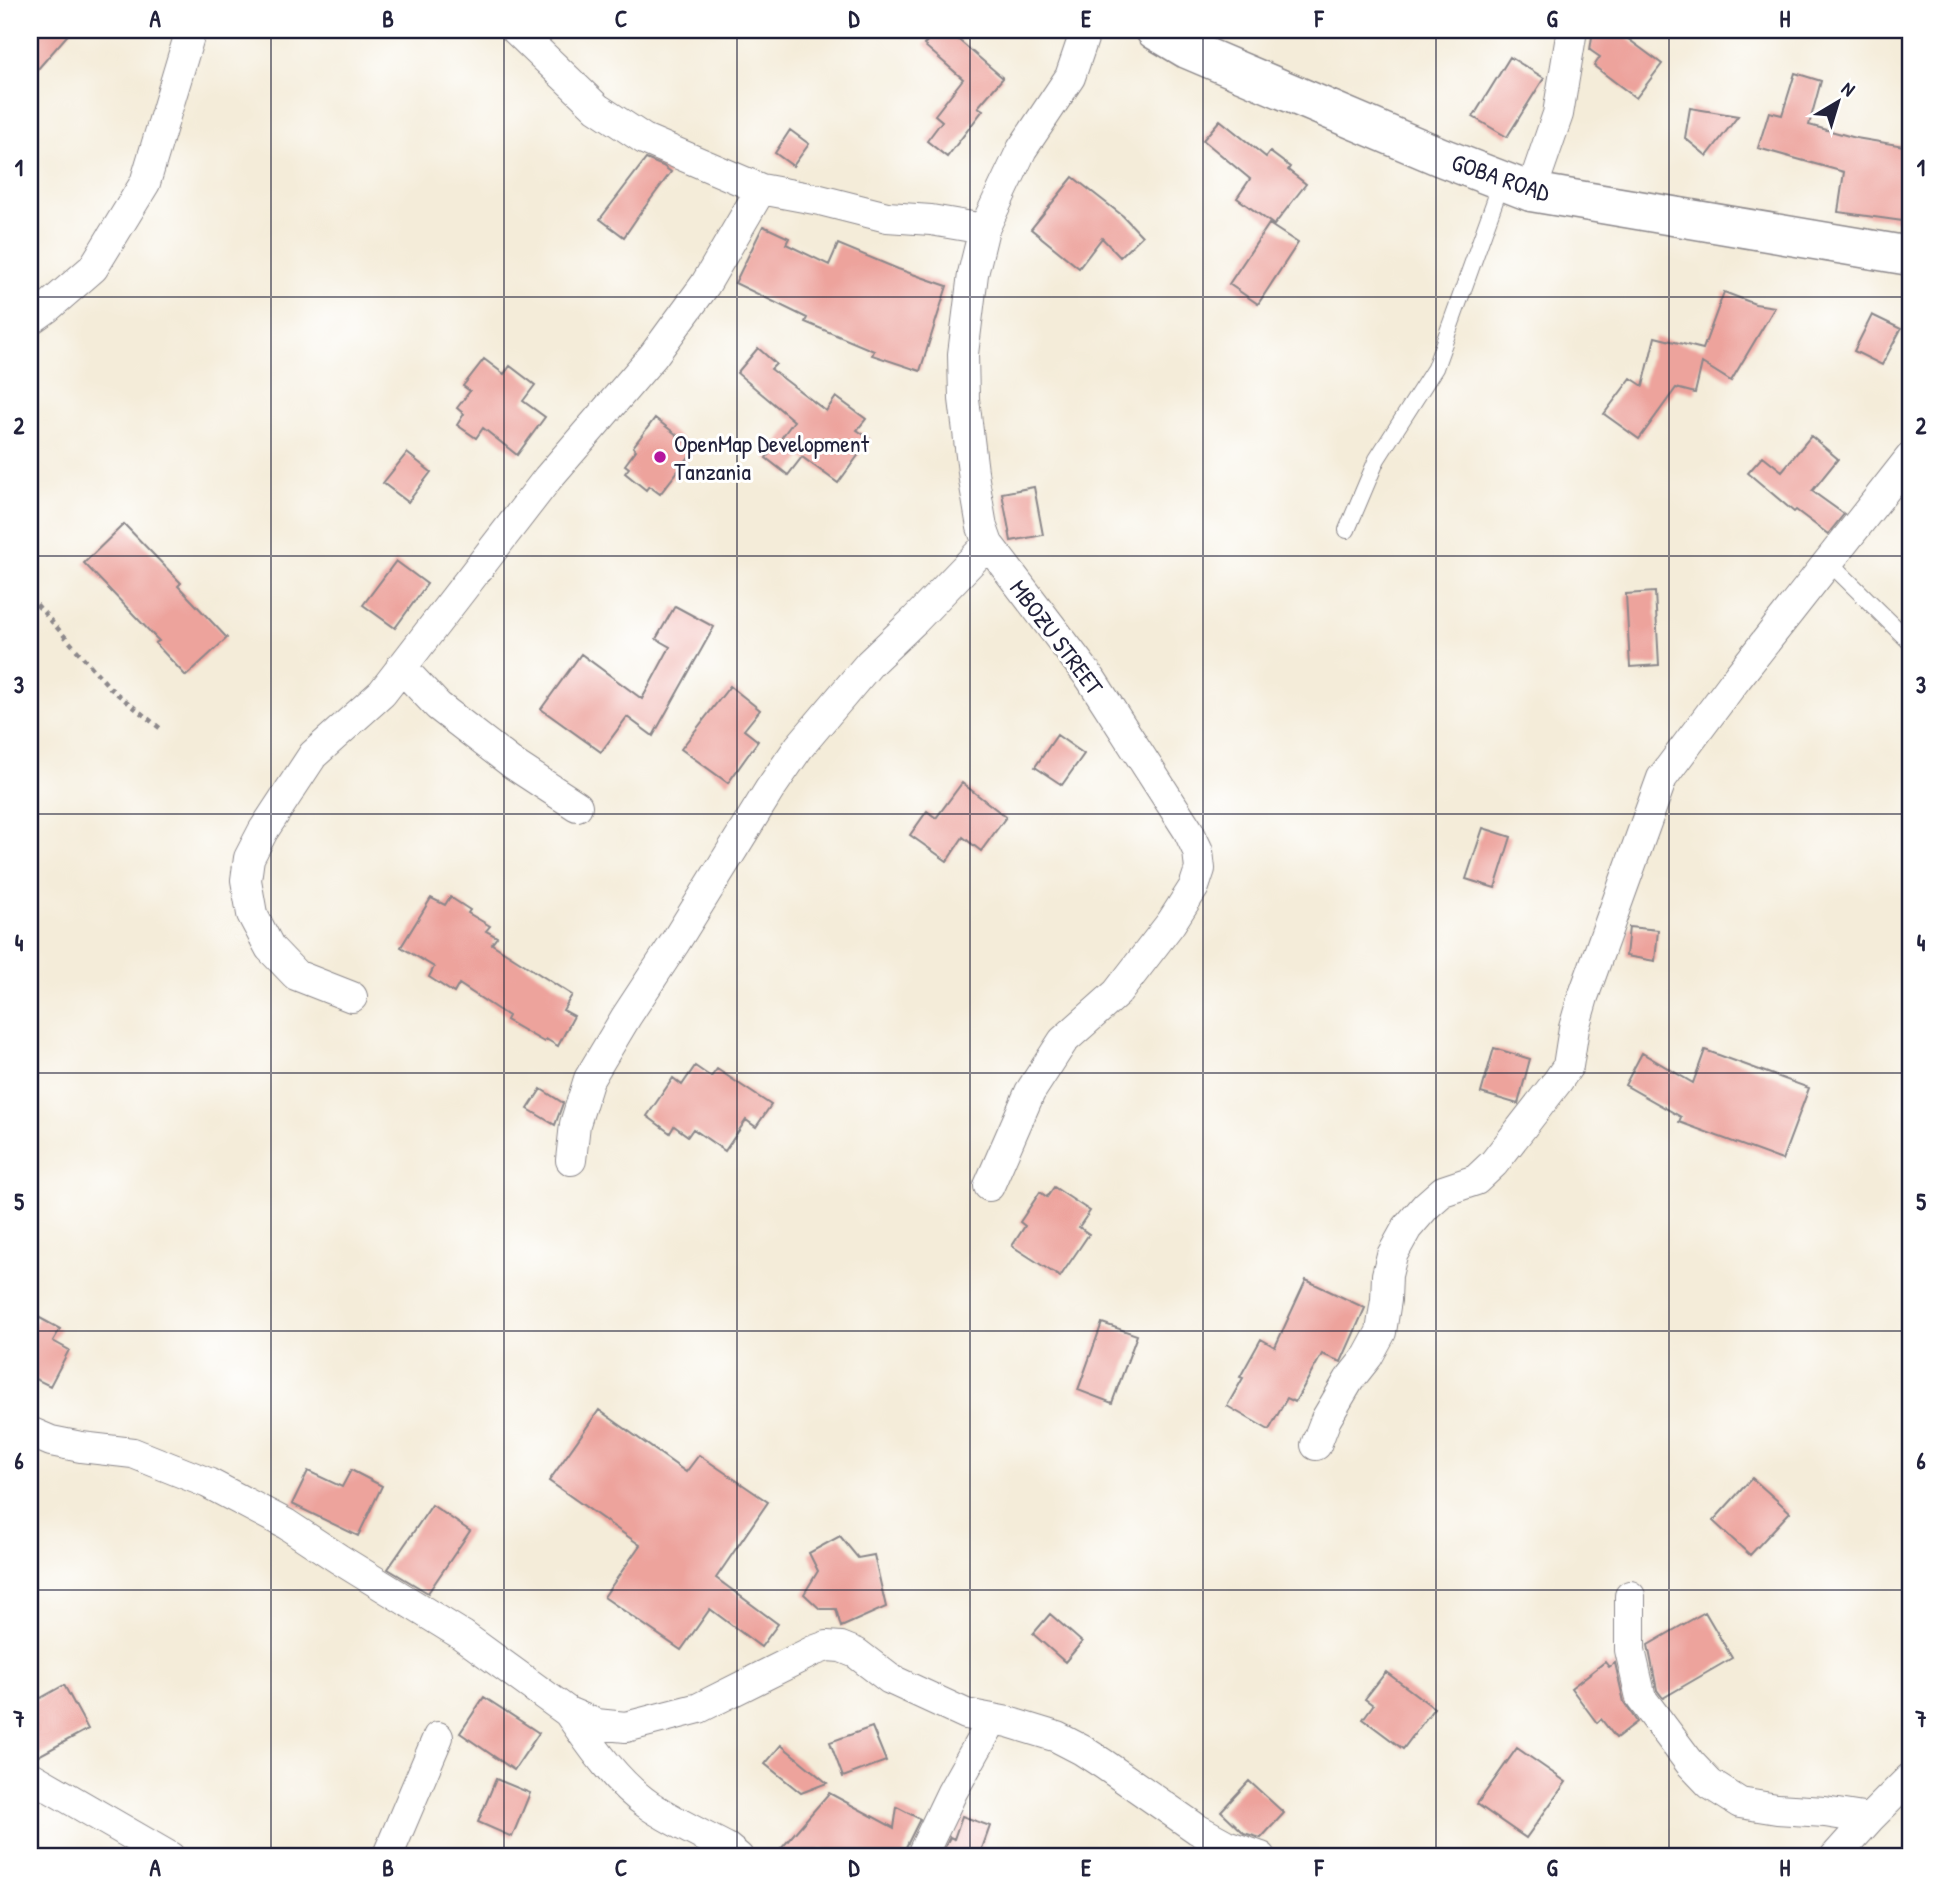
<svg xmlns="http://www.w3.org/2000/svg" width="1940" height="1887" font-family="'Patrick Hand',sans-serif">
<style>
.building{fill:#eda39c}
.lines{fill:none;stroke-linecap:round;stroke-linejoin:round}
.lane-casing{stroke:#8b878a;stroke-width:18}
.street-casing{stroke:#8b878a;stroke-width:32}
.secondary-casing{stroke:#8b878a;stroke-width:41}
.path{stroke:#8b878a;stroke-width:4.5;stroke-dasharray:5 5;stroke-linecap:butt}
.lane{stroke:#fff;stroke-width:16}
.street{stroke:#fff;stroke-width:30}
.secondary{stroke:#fff;stroke-width:38}
.grid{fill:none;stroke:#22223b;stroke-width:2;stroke-opacity:0.55}
.poi-dot{fill:#b5179e;stroke:#fff;stroke-width:2.5}
.labels{text-anchor:middle;dominant-baseline:central;stroke-width:6;stroke-linejoin:round;paint-order:stroke}
.street-label{font-size:24px;fill:#22223b;stroke:#fff}
.poi-label{font-size:24px;fill:#22223b;stroke:#fff;text-anchor:start}
.neatline{fill:none;stroke:#22223b;stroke-width:2.5}
.grid-label{font-size:23px;text-anchor:middle;font-weight:bold;fill:#22223b}
</style>
<rect width="100%" height="100%" fill="#fff"/>
<filter id="ink" filterUnits="userSpaceOnUse"><feTurbulence type="fractalNoise" baseFrequency=".0143" numOctaves="2"/><feDisplacementMap in="SourceGraphic" scale="14" xChannelSelector="R" yChannelSelector="G"/><feConvolveMatrix kernelMatrix="1 2 1 2 8 2 1 2 1" color-interpolation-filters="sRGB"/></filter>
<filter id="wash" filterUnits="userSpaceOnUse"><feTurbulence type="fractalNoise" baseFrequency=".00686" numOctaves="4" result="noise"/><feDisplacementMap in="SourceGraphic" scale="28" xChannelSelector="R" yChannelSelector="G"/><feGaussianBlur stdDeviation="1.57" result="paint"/><feColorMatrix in="noise" values="0 0 0 0 0 0 0 0 0 0 0 0 0 0 0 0 0 1.4 0 .05"/><feComposite in="paint" operator="in"/></filter>
<g filter="url(#wash)">
<rect width="100%" height="100%" fill="#f4ecd9"/>
<g id="blocks">
<path class="building" d="M 30,30 L 72,30 L 30,78 Z
M 936,30 L 947,30 L 1003,78 L 978,107 L 983,110 L 947,157 L 927,141 L 942,121 L 935,115 L 963,79 L 924,45 Z
M 1593,30 L 1616,30 L 1662,64 L 1636,98 L 1594,66 L 1600,57 L 1590,50 Z
M 1510,57 L 1544,78 L 1507,137 L 1473,117 Z
M 1795,73 L 1821,81 L 1809,125 L 1856,138 L 1910,147 L 1910,222 L 1838,212 L 1844,172 L 1758,148 L 1769,112 L 1782,115 Z
M 1690,108 L 1738,116 L 1707,156 L 1685,138 Z
M 1220,120 L 1266,157 L 1270,152 L 1290,167 L 1288,170 L 1306,184 L 1274,225 L 1237,198 L 1250,179 L 1203,140 Z
M 790,130 L 809,144 L 793,166 L 775,153 Z
M 646,159 L 663,166 L 671,172 L 639,215 L 624,237 L 600,219 Z
M 1073,177 L 1123,216 L 1142,236 L 1120,257 L 1102,238 L 1079,268 L 1031,229 Z
M 1269,224 L 1298,243 L 1258,304 L 1229,284 Z
M 763,226 L 789,238 L 786,244 L 829,265 L 838,244 L 898,269 L 947,286 L 920,371 L 872,355 L 874,351 L 805,322 L 807,318 L 735,283 Z
M 1724,292 L 1755,304 L 1775,307 L 1731,381 L 1702,363 L 1695,393 L 1676,388 L 1639,439 L 1604,414 L 1631,378 L 1643,386 L 1655,337 L 1703,349 Z
M 1872,315 L 1901,329 L 1882,365 L 1854,351 Z
M 758,348 L 776,364 L 771,369 L 826,411 L 836,397 L 866,419 L 857,430 L 870,439 L 838,483 L 802,457 L 788,475 L 766,458 L 794,421 L 737,373 Z
M 484,359 L 504,374 L 510,366 L 535,385 L 523,401 L 545,417 L 517,455 L 483,428 L 476,438 L 457,425 L 464,414 L 457,408 L 470,391 L 463,386 Z
M 655,418 L 695,449 L 660,494 L 649,486 L 646,490 L 625,473 L 629,468 L 625,465 L 636,450 L 633,447 Z
M 1811,436 L 1838,459 L 1812,491 L 1844,514 L 1828,534 L 1796,510 L 1794,512 L 1748,473 L 1763,456 L 1782,471 Z
M 407,453 L 431,472 L 408,502 L 383,483 Z
M 1034,487 L 1043,535 L 1011,541 L 1002,493 Z
M 124,524 L 181,583 L 178,586 L 227,638 L 186,676 L 155,643 L 159,641 L 84,563 Z
M 396,561 L 427,584 L 395,628 L 363,605 Z
M 1655,592 L 1659,665 L 1630,667 L 1626,594 Z
M 675,606 L 714,627 L 653,736 L 627,717 L 601,752 L 541,709 L 581,654 L 642,699 L 670,647 L 656,639 Z
M 730,686 L 760,710 L 744,730 L 758,741 L 728,783 L 681,749 Z
M 1057,735 L 1084,754 L 1062,785 L 1035,767 Z
M 962,783 L 1006,817 L 981,851 L 963,837 L 947,861 L 910,835 L 927,811 L 936,818 Z
M 1483,828 L 1511,837 L 1495,888 L 1466,879 Z
M 450,897 L 470,910 L 468,913 L 490,926 L 486,931 L 497,937 L 492,944 L 572,995 L 563,1010 L 574,1016 L 558,1046 L 546,1039 L 544,1042 L 506,1020 L 508,1016 L 459,984 L 454,993 L 429,977 L 434,967 L 401,947 L 431,898 L 445,905 Z
M 1629,927 L 1658,930 L 1655,961 L 1626,956 Z
M 1494,1048 L 1530,1059 L 1518,1104 L 1481,1093 Z
M 1705,1050 L 1809,1088 L 1782,1160 L 1679,1122 L 1681,1117 L 1625,1085 L 1642,1053 L 1693,1083 Z
M 695,1066 L 711,1077 L 717,1069 L 771,1105 L 756,1127 L 746,1120 L 725,1151 L 693,1129 L 688,1136 L 674,1126 L 670,1133 L 647,1116 L 673,1078 L 682,1085 Z
M 541,1089 L 563,1103 L 555,1125 L 528,1109 Z
M 1054,1187 L 1090,1211 L 1079,1227 L 1089,1234 L 1060,1277 L 1012,1246 L 1025,1226 L 1020,1222 L 1040,1192 L 1047,1197 Z
M 1306,1280 L 1365,1308 L 1341,1362 L 1322,1354 L 1295,1402 L 1287,1398 L 1269,1430 L 1227,1406 L 1243,1378 L 1240,1377 L 1261,1339 L 1275,1347 Z
M 38,1317 L 60,1329 L 53,1341 L 69,1350 L 50,1386 L 34,1378 L 30,1385 L 30,1329 L 32,1330 Z
M 1102,1323 L 1137,1335 L 1112,1403 L 1078,1390 Z
M 599,1410 L 686,1472 L 699,1455 L 768,1502 L 716,1578 L 778,1624 L 761,1647 L 710,1609 L 681,1650 L 604,1597 L 640,1545 L 549,1481 Z
M 351,1470 L 382,1486 L 358,1536 L 292,1504 L 308,1471 L 342,1487 Z
M 1752,1478 L 1790,1512 L 1750,1555 L 1713,1521 Z
M 432,1505 L 470,1531 L 428,1593 L 388,1569 Z
M 840,1536 L 858,1558 L 874,1555 L 886,1607 L 841,1627 L 836,1609 L 820,1609 L 804,1594 L 818,1571 L 809,1553 Z
M 1705,1612 L 1732,1658 L 1663,1698 L 1657,1690 L 1648,1645 Z
M 1050,1614 L 1082,1642 L 1065,1662 L 1033,1634 Z
M 1605,1662 L 1609,1667 L 1615,1663 L 1624,1702 L 1637,1722 L 1616,1738 L 1601,1719 L 1597,1723 L 1571,1688 Z
M 1386,1672 L 1434,1708 L 1403,1749 L 1363,1719 L 1373,1705 L 1365,1699 Z
M 64,1685 L 88,1729 L 33,1759 L 30,1759 L 30,1704 Z
M 484,1697 L 539,1733 L 514,1770 L 460,1733 Z
M 872,1727 L 886,1761 L 843,1777 L 830,1742 Z
M 781,1745 L 827,1783 L 801,1793 L 765,1764 Z
M 1517,1748 L 1566,1782 L 1526,1838 L 1477,1804 Z
M 496,1779 L 530,1793 L 512,1837 L 478,1822 Z
M 1249,1781 L 1284,1813 L 1261,1838 L 1244,1833 L 1221,1811 Z
M 829,1793 L 894,1828 L 897,1807 L 920,1819 L 905,1849 L 904,1857 L 837,1857 L 821,1849 L 814,1857 L 774,1857 Z
M 962,1816 L 990,1826 L 980,1854 L 985,1857 L 940,1857 L 950,1837 L 954,1839 Z"/>
</g>
</g>
<g filter="url(#ink)">
<use href="#blocks" fill-opacity="0" stroke="#8b878a" stroke-width="2"/>
<g class="lines">
<defs>
<path id="lane" d="M 1347,530 L 1377,459 L 1435,368 L 1502,181
M 1829,562 L 1910,642"/>
<path id="street" d="M 516,30 L 597,108 L 644,139 L 761,189 L 820,200 L 887,217 L 931,220 L 984,229
M 1531,192 L 1558,114 L 1572,30
M 30,320 L 47,308 L 93,268 L 145,183 L 191,30
M 401,667 L 438,706 L 513,764 L 577,806
M 352,997 L 296,975 L 270,948 L 252,914 L 246,880 L 249,858 L 263,831 L 313,755 L 382,693 L 548,478 L 653,356 L 705,285 L 761,189
M 571,1160 L 575,1124 L 589,1079 L 626,1017 L 674,944 L 770,789 L 799,747 L 870,663 L 914,621 L 988,544
M 989,1186 L 1030,1092 L 1063,1041 L 1117,993 L 1171,923 L 1194,887 L 1200,869 L 1198,851 L 1188,830 L 1091,679 L 988,544 L 982,527 L 974,480 L 964,399 L 963,354 L 973,274 L 984,229 L 1022,149 L 1070,77 L 1086,30
M 30,1432 L 51,1441 L 81,1447 L 133,1453 L 208,1483 L 286,1524 L 339,1559 L 462,1635 L 568,1712 L 596,1724 L 626,1727 L 699,1708 L 813,1651 L 827,1646 L 841,1647 L 856,1653 L 890,1679 L 966,1714 L 1008,1722 L 1057,1737 L 1082,1750 L 1105,1765 L 1197,1829 L 1226,1845 L 1261,1857
M 1316,1445 L 1326,1419 L 1349,1380 L 1368,1356 L 1381,1332 L 1386,1300 L 1387,1275 L 1392,1255 L 1407,1228 L 1426,1206 L 1443,1191 L 1476,1180 L 1494,1163 L 1557,1082 L 1568,1066 L 1574,1028 L 1583,997 L 1662,778 L 1737,678 L 1910,458
M 1630,1596 L 1630,1650 L 1641,1698 L 1690,1763 L 1710,1784 L 1740,1803 L 1777,1809 L 1825,1812 L 1869,1819
M 568,1712 C 590,1744 617,1784 650,1806 C 674,1822 702,1835 727,1848 L 738,1857
M 30,1776 L 170,1857
M 387,1857 L 438,1737
M 921,1857 L 952,1792 L 993,1719
M 1835,1857 L 1869,1819 L 1910,1778"/>
<path id="secondary" d="M 1155,30 L 1187,49 L 1441,157 L 1531,192 L 1910,256"/>
</defs>
<use href="#lane" class="lane-casing"/>
<use href="#street" class="street-casing"/>
<use href="#secondary" class="secondary-casing"/>
<path class="path" d="M 30,597 L 111,689 L 161,729"/>
<use href="#lane" class="lane"/>
<use href="#street" class="street"/>
<use href="#secondary" class="secondary"/>
</g>
</g>
<path class="grid" d="M 271,30 L 271,1857M 504,30 L 504,1857M 737,30 L 737,1857M 970,30 L 970,1857M 1203,30 L 1203,1857M 1436,30 L 1436,1857M 1669,30 L 1669,1857M 30,297 L 1910,297M 30,556 L 1910,556M 30,814 L 1910,814M 30,1073 L 1910,1073M 30,1331 L 1910,1331M 30,1590 L 1910,1590"/>
<circle class="poi-dot" cx="660" cy="457" r="7"/>
<g class="labels">
<g class="street-label">
<text transform="translate(1501 177) rotate(19)">GOBA ROAD</text>
<text transform="translate(1057 637) rotate(53)">MBOZU STREET</text>
</g>
<g class="poi-label">
<text x="674" y="443">OpenMap Development<tspan x="674" dy="28">Tanzania</tspan></text>
</g>
</g>
<rect width="1940" height="1887" fill="none" stroke="#fff" stroke-width="77"/>
<g transform="translate(1838 102) rotate(38)" stroke="#ffffff" stroke-width="5" paint-order="stroke">
<path d="M0-5L12 26L0 18L-12 26Z" fill="#22223b"/>
<text y="-10" font-size="19" font-weight="bold" text-anchor="middle" fill="#22223b">N</text>
</g>
<rect x="38" y="38" width="1864" height="1810" class="neatline"/>
<g class="grid-label">
<text x="155" y="27">A</text>
<text x="388" y="27">B</text>
<text x="621" y="27">C</text>
<text x="854" y="27">D</text>
<text x="1086" y="27">E</text>
<text x="1319" y="27">F</text>
<text x="1552" y="27">G</text>
<text x="1785" y="27">H</text>
<text x="19" y="176">1</text>
<text x="1921" y="176">1</text>
<text x="19" y="434">2</text>
<text x="1921" y="434">2</text>
<text x="19" y="693">3</text>
<text x="1921" y="693">3</text>
<text x="19" y="951">4</text>
<text x="1921" y="951">4</text>
<text x="19" y="1210">5</text>
<text x="1921" y="1210">5</text>
<text x="19" y="1469">6</text>
<text x="1921" y="1469">6</text>
<text x="19" y="1727">7</text>
<text x="1921" y="1727">7</text>
<text x="155" y="1876">A</text>
<text x="388" y="1876">B</text>
<text x="621" y="1876">C</text>
<text x="854" y="1876">D</text>
<text x="1086" y="1876">E</text>
<text x="1319" y="1876">F</text>
<text x="1552" y="1876">G</text>
<text x="1785" y="1876">H</text>
</g>
</svg>
